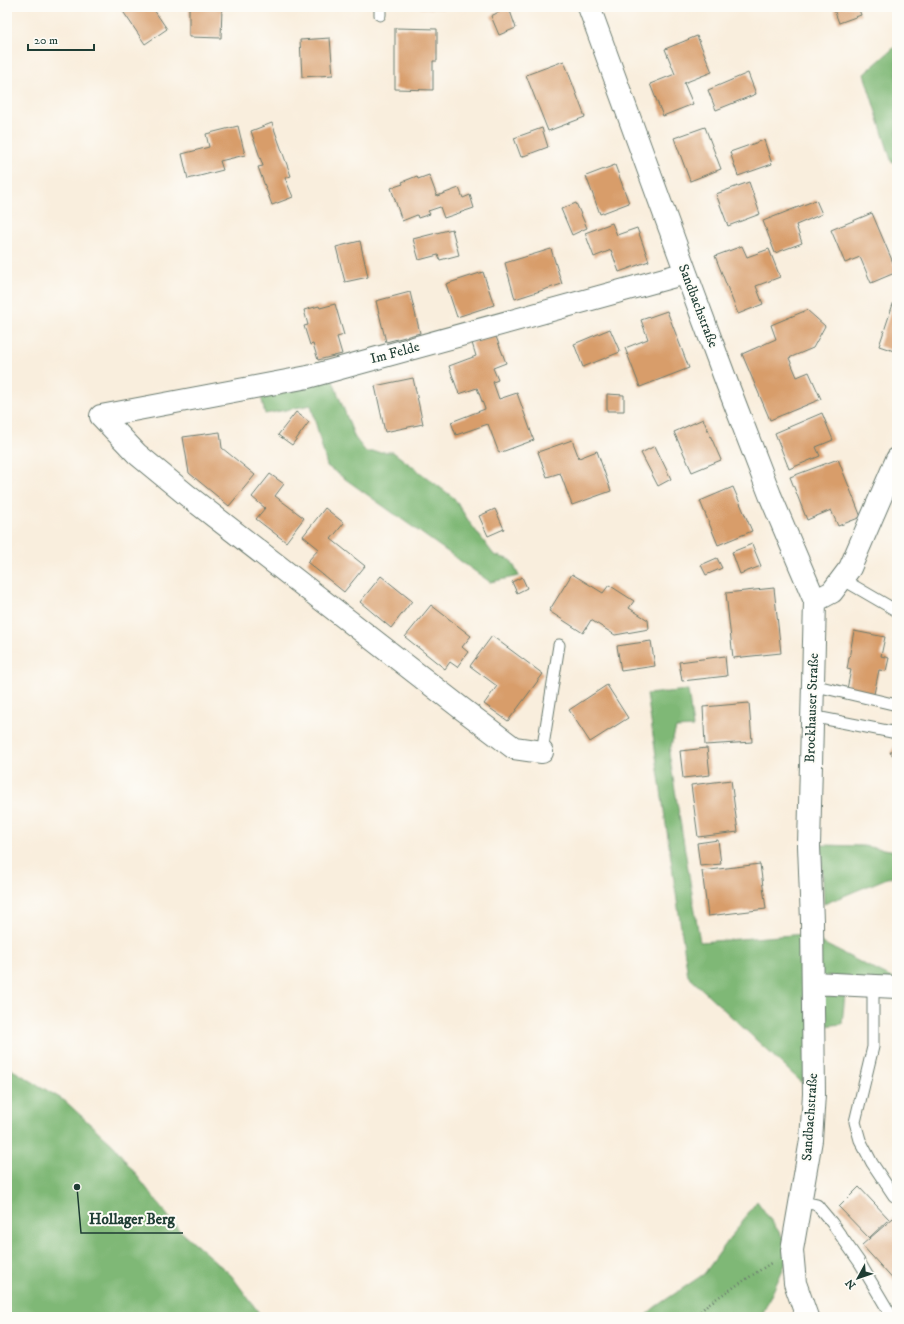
<svg xmlns="http://www.w3.org/2000/svg" width="904" height="1324" font-family="'IM FELL DW Pica',serif">
<style>
.forest{fill:#7fb876;stroke:#4f7a55}
.building{fill:#d89d6a}
.lines{fill:none;stroke-linecap:round;stroke-linejoin:round}
.service-casing{stroke:#6b7b6f;stroke-width:13}
.minor-casing{stroke:#6b7b6f;stroke-width:24}
.path{stroke:#6b7b6f;stroke-width:2.5;stroke-dasharray:1 3;stroke-linecap:butt}
.service{stroke:#fff;stroke-width:11}
.minor{stroke:#fff;stroke-width:22}
.labels{text-anchor:middle;dominant-baseline:central;stroke-width:4;stroke-linejoin:round;paint-order:stroke}
.street-label{font-size:14px;fill:#1f3d34;stroke:#fdfcf7}
.leader{fill:none;stroke:#1f3d34;stroke-width:1.5}
.callout-dot{fill:#1f3d34;stroke:#fdfcf7;stroke-width:1.5}
.callout-label{font-size:15px;text-anchor:middle;font-weight:bold;fill:#1f3d34;stroke:#fdfcf7;stroke-width:4;stroke-linejoin:round;paint-order:stroke}
</style>
<rect width="100%" height="100%" fill="#fdfcf7"/>
<filter id="ink" filterUnits="userSpaceOnUse"><feTurbulence type="fractalNoise" baseFrequency=".025" numOctaves="2"/><feDisplacementMap in="SourceGraphic" scale="8" xChannelSelector="R" yChannelSelector="G"/><feConvolveMatrix kernelMatrix="1 2 1 2 8 2 1 2 1" color-interpolation-filters="sRGB"/></filter>
<filter id="wash" filterUnits="userSpaceOnUse"><feTurbulence type="fractalNoise" baseFrequency=".012" numOctaves="4" result="noise"/><feDisplacementMap in="SourceGraphic" scale="16" xChannelSelector="R" yChannelSelector="G"/><feGaussianBlur stdDeviation="0.9" result="paint"/><feColorMatrix in="noise" values="0 0 0 0 0 0 0 0 0 0 0 0 0 0 0 0 0 1.4 0 .05"/><feComposite in="paint" operator="in"/></filter>
<g filter="url(#wash)">
<rect width="100%" height="100%" fill="#f9eedd"/>
<path class="forest" d="M 897,45 L 897,159 L 892,163 L 864,74 Z
M 329,371 L 355,438 L 366,452 L 393,452 L 454,498 L 470,523 L 494,555 L 511,560 L 519,576 L 490,582 L 327,466 L 311,405 L 265,414 L 259,386 Z
M 688,690 L 693,727 L 676,728 L 669,753 L 700,942 L 805,934 L 897,981 L 846,984 L 842,1024 L 814,1027 L 814,1094 L 688,976 L 647,694 Z
M 821,845 L 863,846 L 897,851 L 897,874 L 824,904 Z
M 7,1063 L 11,1069 L 65,1101 L 114,1146 L 178,1229 L 231,1275 L 262,1317 L 7,1317 Z
M 757,1201 L 792,1250 L 761,1317 L 644,1317 L 655,1307 L 704,1274 Z"/>
<g id="blocks">
<path class="building" d="M 120,7 L 152,7 L 167,29 L 145,44 Z
M 189,7 L 222,7 L 221,38 L 189,37 Z
M 420,7 L 444,7 L 444,9 L 420,8 Z
M 497,7 L 520,7 L 510,11 L 516,28 L 499,35 L 491,16 L 499,12 Z
M 833,7 L 858,7 L 861,15 L 839,23 Z
M 395,28 L 437,29 L 437,61 L 433,61 L 433,90 L 395,89 Z
M 697,36 L 712,72 L 684,83 L 693,104 L 663,116 L 650,84 L 675,74 L 665,49 Z
M 330,38 L 333,75 L 302,77 L 300,40 Z
M 564,61 L 585,117 L 548,131 L 526,75 Z
M 748,73 L 756,94 L 716,110 L 708,90 Z
M 272,123 L 291,176 L 285,178 L 293,197 L 272,205 L 258,167 L 263,166 L 251,131 Z
M 238,126 L 245,155 L 220,161 L 223,170 L 188,179 L 182,154 L 209,147 L 206,134 Z
M 705,127 L 721,169 L 690,181 L 674,138 Z
M 542,128 L 548,147 L 521,157 L 514,138 Z
M 764,140 L 772,164 L 738,176 L 730,152 Z
M 615,165 L 629,203 L 600,214 L 586,176 Z
M 429,175 L 437,196 L 459,188 L 463,198 L 470,195 L 474,208 L 444,218 L 440,207 L 428,211 L 430,214 L 418,218 L 417,215 L 402,221 L 391,188 L 403,184 L 402,182 L 417,176 L 418,179 Z
M 749,182 L 760,214 L 728,226 L 716,194 Z
M 816,200 L 822,214 L 796,225 L 802,243 L 775,253 L 763,221 Z
M 576,203 L 587,228 L 572,235 L 561,209 Z
M 872,213 L 897,272 L 871,283 L 860,257 L 845,263 L 831,230 Z
M 612,223 L 617,235 L 637,228 L 649,261 L 619,272 L 611,250 L 594,257 L 585,233 Z
M 452,229 L 459,255 L 440,260 L 438,255 L 419,260 L 413,239 Z
M 360,241 L 368,277 L 345,282 L 336,247 Z
M 742,246 L 747,257 L 769,249 L 780,277 L 756,286 L 763,304 L 738,314 L 715,256 Z
M 551,249 L 562,284 L 515,299 L 505,263 Z
M 483,272 L 494,305 L 457,317 L 446,284 Z
M 410,292 L 420,333 L 386,342 L 376,301 Z
M 896,295 L 897,295 L 897,352 L 879,346 Z
M 335,304 L 344,335 L 337,337 L 342,354 L 318,360 L 313,344 L 310,345 L 304,326 L 308,325 L 304,310 L 319,306 L 320,308 Z
M 807,310 L 825,326 L 813,348 L 789,358 L 797,377 L 809,372 L 821,399 L 770,420 L 742,354 L 776,339 L 771,325 Z
M 667,311 L 689,368 L 640,387 L 625,348 L 648,339 L 641,320 Z
M 610,329 L 620,352 L 583,367 L 574,344 Z
M 495,334 L 506,363 L 493,368 L 498,380 L 493,382 L 499,399 L 517,393 L 534,440 L 499,453 L 488,424 L 456,435 L 451,422 L 485,409 L 477,388 L 459,394 L 449,366 L 476,356 L 472,343 Z
M 413,378 L 423,424 L 385,432 L 375,386 Z
M 607,394 L 624,395 L 624,411 L 607,411 Z
M 296,412 L 309,422 L 292,445 L 278,435 Z
M 822,413 L 833,440 L 816,447 L 820,456 L 789,469 L 775,433 Z
M 703,419 L 721,460 L 692,472 L 674,432 Z
M 220,432 L 222,448 L 255,475 L 229,506 L 189,473 L 183,437 Z
M 572,440 L 579,458 L 597,451 L 611,491 L 572,505 L 560,473 L 547,477 L 538,452 Z
M 655,446 L 671,479 L 658,486 L 641,453 Z
M 838,459 L 861,517 L 838,526 L 831,510 L 807,520 L 790,477 Z
M 270,474 L 284,484 L 275,496 L 304,518 L 286,542 L 256,519 L 265,508 L 252,497 Z
M 733,487 L 752,531 L 718,545 L 700,501 Z
M 325,508 L 344,523 L 331,539 L 365,566 L 344,592 L 307,562 L 319,549 L 303,536 Z
M 495,509 L 504,529 L 488,536 L 479,516 Z
M 752,544 L 761,566 L 740,574 L 732,552 Z
M 717,558 L 722,568 L 706,575 L 701,565 Z
M 572,574 L 603,593 L 609,585 L 634,601 L 629,608 L 648,620 L 649,629 L 615,635 L 591,620 L 583,633 L 549,611 Z
M 381,576 L 412,601 L 391,628 L 360,602 Z
M 522,577 L 527,588 L 517,593 L 512,582 Z
M 774,588 L 781,653 L 733,658 L 726,593 Z
M 431,605 L 471,636 L 462,647 L 468,652 L 457,667 L 450,662 L 445,669 L 405,637 Z
M 854,631 L 885,637 L 881,656 L 889,658 L 886,671 L 879,670 L 874,694 L 847,689 L 851,670 L 847,669 Z
M 492,636 L 543,674 L 508,721 L 484,704 L 497,686 L 470,666 Z
M 651,641 L 655,666 L 621,671 L 617,646 Z
M 725,656 L 727,676 L 682,681 L 679,662 Z
M 607,685 L 628,718 L 590,742 L 569,710 Z
M 749,703 L 752,742 L 705,745 L 703,707 Z
M 897,743 L 897,758 L 890,753 Z
M 707,748 L 710,775 L 683,778 L 680,751 Z
M 731,780 L 738,832 L 698,837 L 691,785 Z
M 718,840 L 721,864 L 700,866 L 697,843 Z
M 760,864 L 766,909 L 708,916 L 702,871 Z
M 859,1187 L 889,1219 L 869,1238 L 839,1207 Z
M 893,1218 L 897,1222 L 897,1284 L 862,1245 Z"/>
</g>
</g>
<g filter="url(#ink)">
<use href="#blocks" fill-opacity="0" stroke="#6b7b6f" stroke-width="1"/>
<g class="lines">
<defs>
<path id="service" d="M 380,15 L 380,7
M 842,579 L 897,611
M 812,685 L 897,705
M 811,716 L 897,733
M 542,752 L 559,645
M 873,986 L 873,1047 L 855,1122 L 860,1140 L 872,1163 L 894,1196
M 800,1201 L 817,1205 L 832,1223 L 860,1263 L 892,1317"/>
<path id="minor" d="M 589,7 L 686,273 L 728,386 L 770,495 L 815,601 L 809,846 L 812,921 L 814,1094 L 811,1140 L 792,1250 L 795,1283 L 807,1317
M 101,416 L 308,377 L 686,273
M 101,416 L 137,454 L 188,496 L 461,708 L 514,748 L 542,752
M 815,601 L 832,592 L 850,568 L 897,459
M 813,983 L 897,987"/>
</defs>
<use href="#service" class="service-casing"/>
<use href="#minor" class="minor-casing"/>
<path class="path" d="M 695,1317 L 708,1304 L 771,1263"/>
<use href="#service" class="service"/>
<use href="#minor" class="minor"/>
</g>
</g>
<g class="labels">
<g class="street-label">
<text transform="translate(698 306) rotate(69)">Sandbachstraße</text>
<text transform="translate(395 353) rotate(-15)">Im Felde</text>
<text transform="translate(812 708) rotate(-88)">Brockhauser Straße</text>
<text transform="translate(810 1117) rotate(-86)">Sandbachstraße</text>
</g>
</g>
<path class="leader" d="M77 1187L81 1233H183"/>
<circle class="callout-dot" cx="77" cy="1187" r="4"/>
<g class="callout-label">
<text x="132" y="1224">Hollager Berg</text>
</g>
<rect width="904" height="1324" fill="none" stroke="#fdfcf7" stroke-width="24"/>
<g transform="translate(858 1278) rotate(230)" stroke="#fdfcf7" stroke-width="3" paint-order="stroke">
<path d="M0-3L7 15L0 10L-7 15Z" fill="#1f3d34"/>
<text y="-6" font-size="11" font-weight="bold" text-anchor="middle" fill="#1f3d34">N</text>
</g>
<path d="M28 44v6h66v-6" fill="none" stroke="#1f3d34" stroke-width="2"/>
<text x="34" y="44" font-size="12" fill="#1f3d34" stroke="#fdfcf7" stroke-width="3" paint-order="stroke">20 m</text>
</svg>
